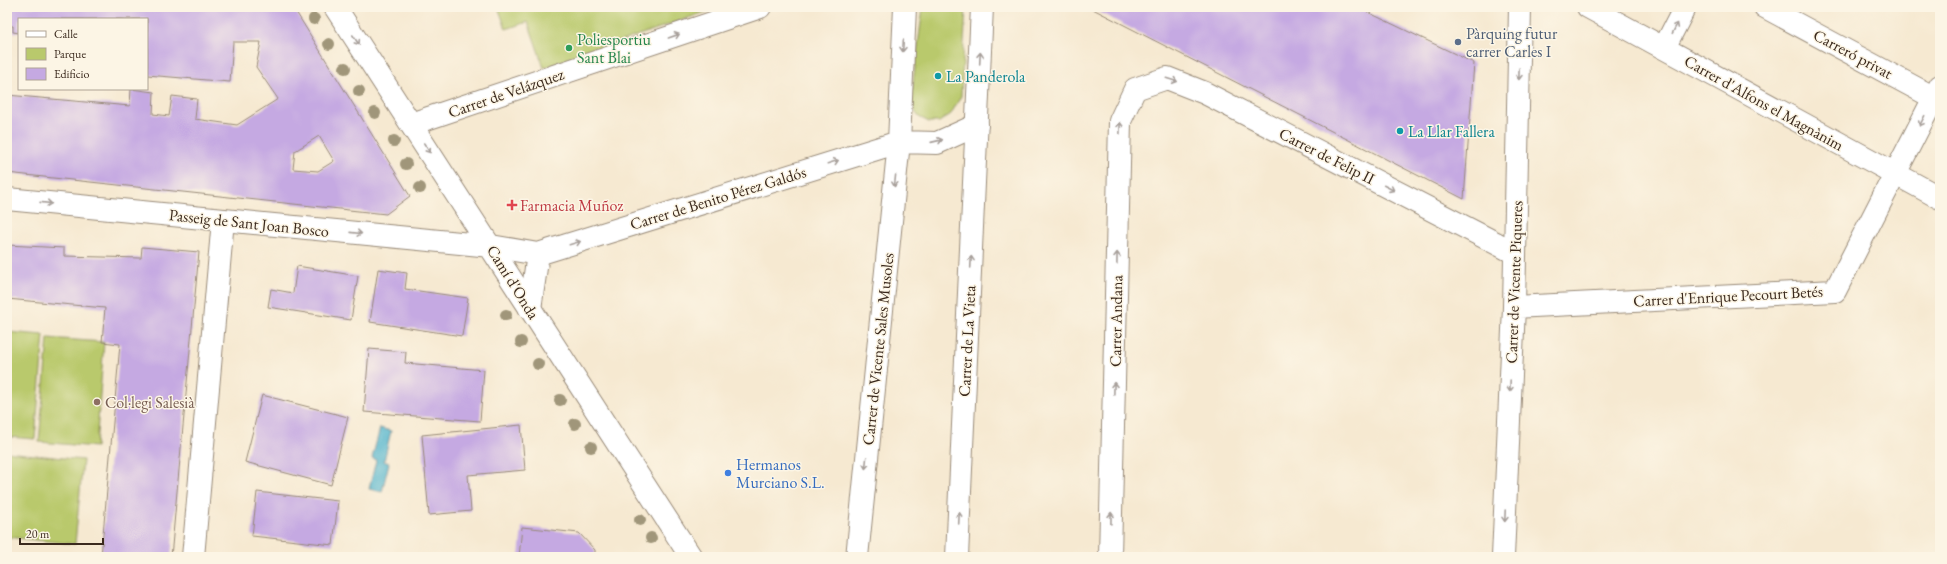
<svg xmlns="http://www.w3.org/2000/svg" width="1947" height="564" font-family="'EB Garamond',serif">
<style>
.green{fill:#b9c96c;stroke:#7a7a45}
.water{fill:#4eb2cc;stroke:#446e75}
.building{fill:#c5a9e2;fill-rule:evenodd}
.lines{fill:none;stroke-linecap:round;stroke-linejoin:round}
.street-casing{stroke:#988a78;stroke-width:24}
.secondary-casing{stroke:#988a78;stroke-width:24}
.street{stroke:#fff;stroke-width:22}
.secondary{stroke:#fff;stroke-width:22}
.tree{fill:#a0967a}
.oneway{stroke:#a79f9a}
.service-dot{fill:#5c6f8a;stroke:#fcf5e5;stroke-width:1.5}
.leisure-dot{fill:#2e9e5b;stroke:#fcf5e5;stroke-width:1.5}
.culture-dot{fill:#0f9aa8;stroke:#fcf5e5;stroke-width:1.5}
.health-dot{fill:#e0444e;stroke:#fcf5e5;stroke-width:1.5}
.education-dot{fill:#8d6e63;stroke:#fcf5e5;stroke-width:1.5}
.shop-dot{fill:#3f7fe0;stroke:#fcf5e5;stroke-width:1.5}
.labels{text-anchor:middle;dominant-baseline:central;stroke-width:3;stroke-linejoin:round;paint-order:stroke}
.service-label{font-size:16px;fill:#4e5e75;stroke:#fcf5e5;text-anchor:start}
.leisure-label{font-size:16px;fill:#27864d;stroke:#fcf5e5;text-anchor:start}
.street-label{font-size:16px;fill:#3b2a1e;stroke:#fcf5e5}
.culture-label{font-size:16px;fill:#0d838f;stroke:#fcf5e5;text-anchor:start}
.health-label{font-size:16px;fill:#be3a42;stroke:#fcf5e5;text-anchor:start}
.education-label{font-size:16px;fill:#785e54;stroke:#fcf5e5;text-anchor:start}
.shop-label{font-size:16px;fill:#366cbe;stroke:#fcf5e5;text-anchor:start}
</style>
<rect width="100%" height="100%" fill="#fcf5e5"/>
<filter id="ink" filterUnits="userSpaceOnUse"><feTurbulence type="fractalNoise" baseFrequency=".025" numOctaves="2"/><feDisplacementMap in="SourceGraphic" scale="8" xChannelSelector="R" yChannelSelector="G"/><feConvolveMatrix kernelMatrix="1 2 1 2 8 2 1 2 1" color-interpolation-filters="sRGB"/></filter>
<filter id="wash" filterUnits="userSpaceOnUse"><feTurbulence type="fractalNoise" baseFrequency=".012" numOctaves="4" result="noise"/><feDisplacementMap in="SourceGraphic" scale="16" xChannelSelector="R" yChannelSelector="G"/><feGaussianBlur stdDeviation="0.9" result="paint"/><feColorMatrix in="noise" values="0 0 0 0 0 0 0 0 0 0 0 0 0 0 0 0 0 1.4 0 .05"/><feComposite in="paint" operator="in"/></filter>
<g filter="url(#wash)">
<rect width="100%" height="100%" fill="#f6e9d1"/>
<path class="green" d="M 498,7 L 720,7 L 544,68 L 528,22 L 506,29 Z
M 923,7 L 966,7 L 961,96 L 951,114 L 939,122 L 929,122 L 919,117 L 910,105 Z
M 7,332 L 44,335 L 35,439 L 7,437 Z
M 48,338 L 104,342 L 96,447 L 39,442 Z
M 7,452 L 83,460 L 75,544 L 7,537 Z"/>
<path class="water" d="M 380,428 L 391,431 L 384,461 L 389,463 L 382,492 L 369,489 L 376,460 L 372,458 Z"/>
<g id="blocks">
<path class="building" d="M 7,7 L 293,7 L 410,196 L 386,214 L 7,173 L 7,95 L 130,106 L 131,89 L 154,92 L 153,114 L 169,116 L 172,96 L 197,99 L 195,119 L 237,125 L 278,99 L 256,67 L 261,42 L 233,42 L 230,82 L 147,75 L 147,19 L 19,19 L 19,33 L 13,32 L 13,26 L 7,26 ZM 319,136 L 334,161 L 318,171 L 293,169 L 295,151 Z
M 1089,7 L 1357,7 L 1474,63 L 1464,199 Z
M 7,245 L 64,248 L 64,256 L 141,258 L 142,247 L 199,252 L 171,557 L 101,557 L 120,344 L 102,342 L 105,308 L 7,299 Z
M 297,266 L 358,276 L 351,320 L 268,307 L 271,289 L 293,293 Z
M 378,269 L 407,273 L 405,289 L 468,298 L 462,336 L 370,322 Z
M 369,349 L 406,352 L 405,363 L 484,370 L 480,421 L 364,412 Z
M 262,395 L 348,417 L 331,485 L 245,462 Z
M 521,425 L 525,470 L 468,475 L 471,511 L 429,515 L 422,435 Z
M 257,492 L 338,501 L 333,545 L 252,536 Z
M 522,527 L 579,533 L 595,550 L 595,557 L 519,557 Z"/>
</g>
</g>
<g filter="url(#ink)">
<use href="#blocks" fill-opacity="0" stroke="#988a78" stroke-width="1"/>
<g class="lines">
<defs>
<path id="street" d="M 1588,7 L 1940,198
M 1765,7 L 1940,101
M 1664,48 L 1685,7
M 411,124 L 760,7
M 491,246 L 538,254 L 899,142 L 937,143 L 977,125
M 1514,307 L 1835,291 L 1940,86
M 530,309 L 538,254
M 193,557 L 223,220
M 857,557 L 899,142 L 905,7
M 1110,557 L 1120,121 L 1135,89 L 1167,78 L 1205,93 L 1515,253
M 1503,557 L 1514,307 L 1520,7"/>
<path id="secondary" d="M 335,7 L 691,557
M 7,199 L 491,246
M 957,557 L 982,7"/>
</defs>
<use href="#street" class="street-casing"/>
<use href="#secondary" class="secondary-casing"/>
<use href="#street" class="street"/>
<use href="#secondary" class="secondary"/>
</g>
<g class="tree">
<circle cx="314" cy="19" r="6"/>
<circle cx="329" cy="44" r="6"/>
<circle cx="345" cy="68" r="6"/>
<circle cx="359" cy="91" r="6"/>
<circle cx="375" cy="113" r="6"/>
<circle cx="394" cy="141" r="6"/>
<circle cx="406" cy="164" r="6"/>
<circle cx="420" cy="188" r="6"/>
<circle cx="506" cy="315" r="6"/>
<circle cx="521" cy="342" r="6"/>
<circle cx="538" cy="364" r="6"/>
<circle cx="560" cy="400" r="6"/>
<circle cx="575" cy="424" r="6"/>
<circle cx="591" cy="447" r="6"/>
<circle cx="640" cy="520" r="6"/>
<circle cx="651" cy="538" r="6"/>
</g>
<defs><path id="oneway-shaft" d="M-6 0H5M1.5-3L5.5 0L1.5 3" fill="none" stroke-width="1.6" stroke-linecap="round" stroke-linejoin="round"/></defs>
<g class="oneway">
<use href="#oneway-shaft" transform="translate(1675 28) rotate(-63)"/>
<use href="#oneway-shaft" transform="translate(674 36) rotate(-19)"/>
<use href="#oneway-shaft" transform="translate(356 40) rotate(57)"/>
<use href="#oneway-shaft" transform="translate(903 46) rotate(93)"/>
<use href="#oneway-shaft" transform="translate(980 58) rotate(-87)"/>
<use href="#oneway-shaft" transform="translate(1519 74) rotate(91)"/>
<use href="#oneway-shaft" transform="translate(1172 80) rotate(17)"/>
<use href="#oneway-shaft" transform="translate(1922 121) rotate(117)"/>
<use href="#oneway-shaft" transform="translate(1120 128) rotate(-89)"/>
<use href="#oneway-shaft" transform="translate(937 141) rotate(-13)"/>
<use href="#oneway-shaft" transform="translate(427 148) rotate(57)"/>
<use href="#oneway-shaft" transform="translate(833 162) rotate(-17)"/>
<use href="#oneway-shaft" transform="translate(895 181) rotate(96)"/>
<use href="#oneway-shaft" transform="translate(1389 188) rotate(27)"/>
<use href="#oneway-shaft" transform="translate(46 203) rotate(6)"/>
<use href="#oneway-shaft" transform="translate(356 233) rotate(6)"/>
<use href="#oneway-shaft" transform="translate(575 243) rotate(-17)"/>
<use href="#oneway-shaft" transform="translate(1117 258) rotate(-89)"/>
<use href="#oneway-shaft" transform="translate(971 262) rotate(-87)"/>
<use href="#oneway-shaft" transform="translate(1510 386) rotate(92)"/>
<use href="#oneway-shaft" transform="translate(1114 388) rotate(-89)"/>
<use href="#oneway-shaft" transform="translate(866 463) rotate(96)"/>
<use href="#oneway-shaft" transform="translate(1505 516) rotate(92)"/>
<use href="#oneway-shaft" transform="translate(959 518) rotate(-87)"/>
<use href="#oneway-shaft" transform="translate(1111 518) rotate(-89)"/>
</g>
</g>
<circle class="service-dot" cx="1458" cy="42" r="4"/>
<circle class="leisure-dot" cx="569" cy="48" r="4"/>
<g class="culture-dot">
<circle cx="938" cy="76" r="4"/>
<circle cx="1400" cy="131" r="4"/>
</g>
<path class="health-dot" d="M510 199h4v4h4v4h-4v4h-4v-4h-4v-4h4z"/>
<circle class="education-dot" cx="97" cy="402" r="4"/>
<circle class="shop-dot" cx="728" cy="473" r="4"/>
<g class="labels">
<g class="service-label">
<text x="1466" y="33">Pàrquing futur<tspan x="1466" dy="18">carrer Carles I</tspan></text>
</g>
<g class="leisure-label">
<text x="577" y="39">Poliesportiu<tspan x="577" dy="18">Sant Blai</tspan></text>
</g>
<g class="street-label">
<text transform="translate(1853 54) rotate(28)">Carreró privat</text>
<text transform="translate(506 93) rotate(-19)">Carrer de Velázquez</text>
<text transform="translate(1764 103) rotate(29)">Carrer d'Alfons el Magnànim</text>
<text transform="translate(1327 156) rotate(27)">Carrer de Felip II</text>
<text transform="translate(718 198) rotate(-17)">Carrer de Benito Pérez Galdós</text>
<text transform="translate(249 223) rotate(6)">Passeig de Sant Joan Bosco</text>
<text transform="translate(513 282) rotate(58)">Camí d'Onda</text>
<text transform="translate(1514 282) rotate(-88)">Carrer de Vicente Piqueres</text>
<text transform="translate(1728 296) rotate(-3)">Carrer d'Enrique Pecourt Betés</text>
<text transform="translate(1116 321) rotate(-89)">Carrer Andana</text>
<text transform="translate(967 341) rotate(-87)">Carrer de La Vieta</text>
<text transform="translate(878 349) rotate(-84)">Carrer de Vicente Sales Musoles</text>
</g>
<g class="culture-label">
<text x="946" y="76">La Panderola</text>
<text x="1408" y="131">La Llar Fallera</text>
</g>
<g class="health-label">
<text x="520" y="205">Farmacia Muñoz</text>
</g>
<g class="education-label">
<text x="105" y="402">Col·legi Salesià</text>
</g>
<g class="shop-label">
<text x="736" y="464">Hermanos<tspan x="736" dy="18">Murciano S.L.</tspan></text>
</g>
</g>
<rect width="1947" height="564" fill="none" stroke="#fcf5e5" stroke-width="24"/>
<rect x="18" y="18" width="130" height="72" fill="#fcf5e5" stroke="#afa495"/>
<rect x="26" y="31" width="20" height="6" fill="#ffffff" stroke="#afa495"/>
<text x="54" y="38" font-size="12" fill="#3b2a1e">Calle</text>
<rect x="26" y="48" width="20" height="12" fill="#b9c96c" stroke="#afa495"/>
<text x="54" y="58" font-size="12" fill="#3b2a1e">Parque</text>
<rect x="26" y="68" width="20" height="12" fill="#c5a9e2" stroke="#afa495"/>
<text x="54" y="78" font-size="12" fill="#3b2a1e">Edificio</text>
<path d="M20 538v6h83v-6" fill="none" stroke="#3b2a1e" stroke-width="2"/>
<text x="26" y="538" font-size="12" fill="#3b2a1e" stroke="#fcf5e5" stroke-width="3" paint-order="stroke">20 m</text>
</svg>
